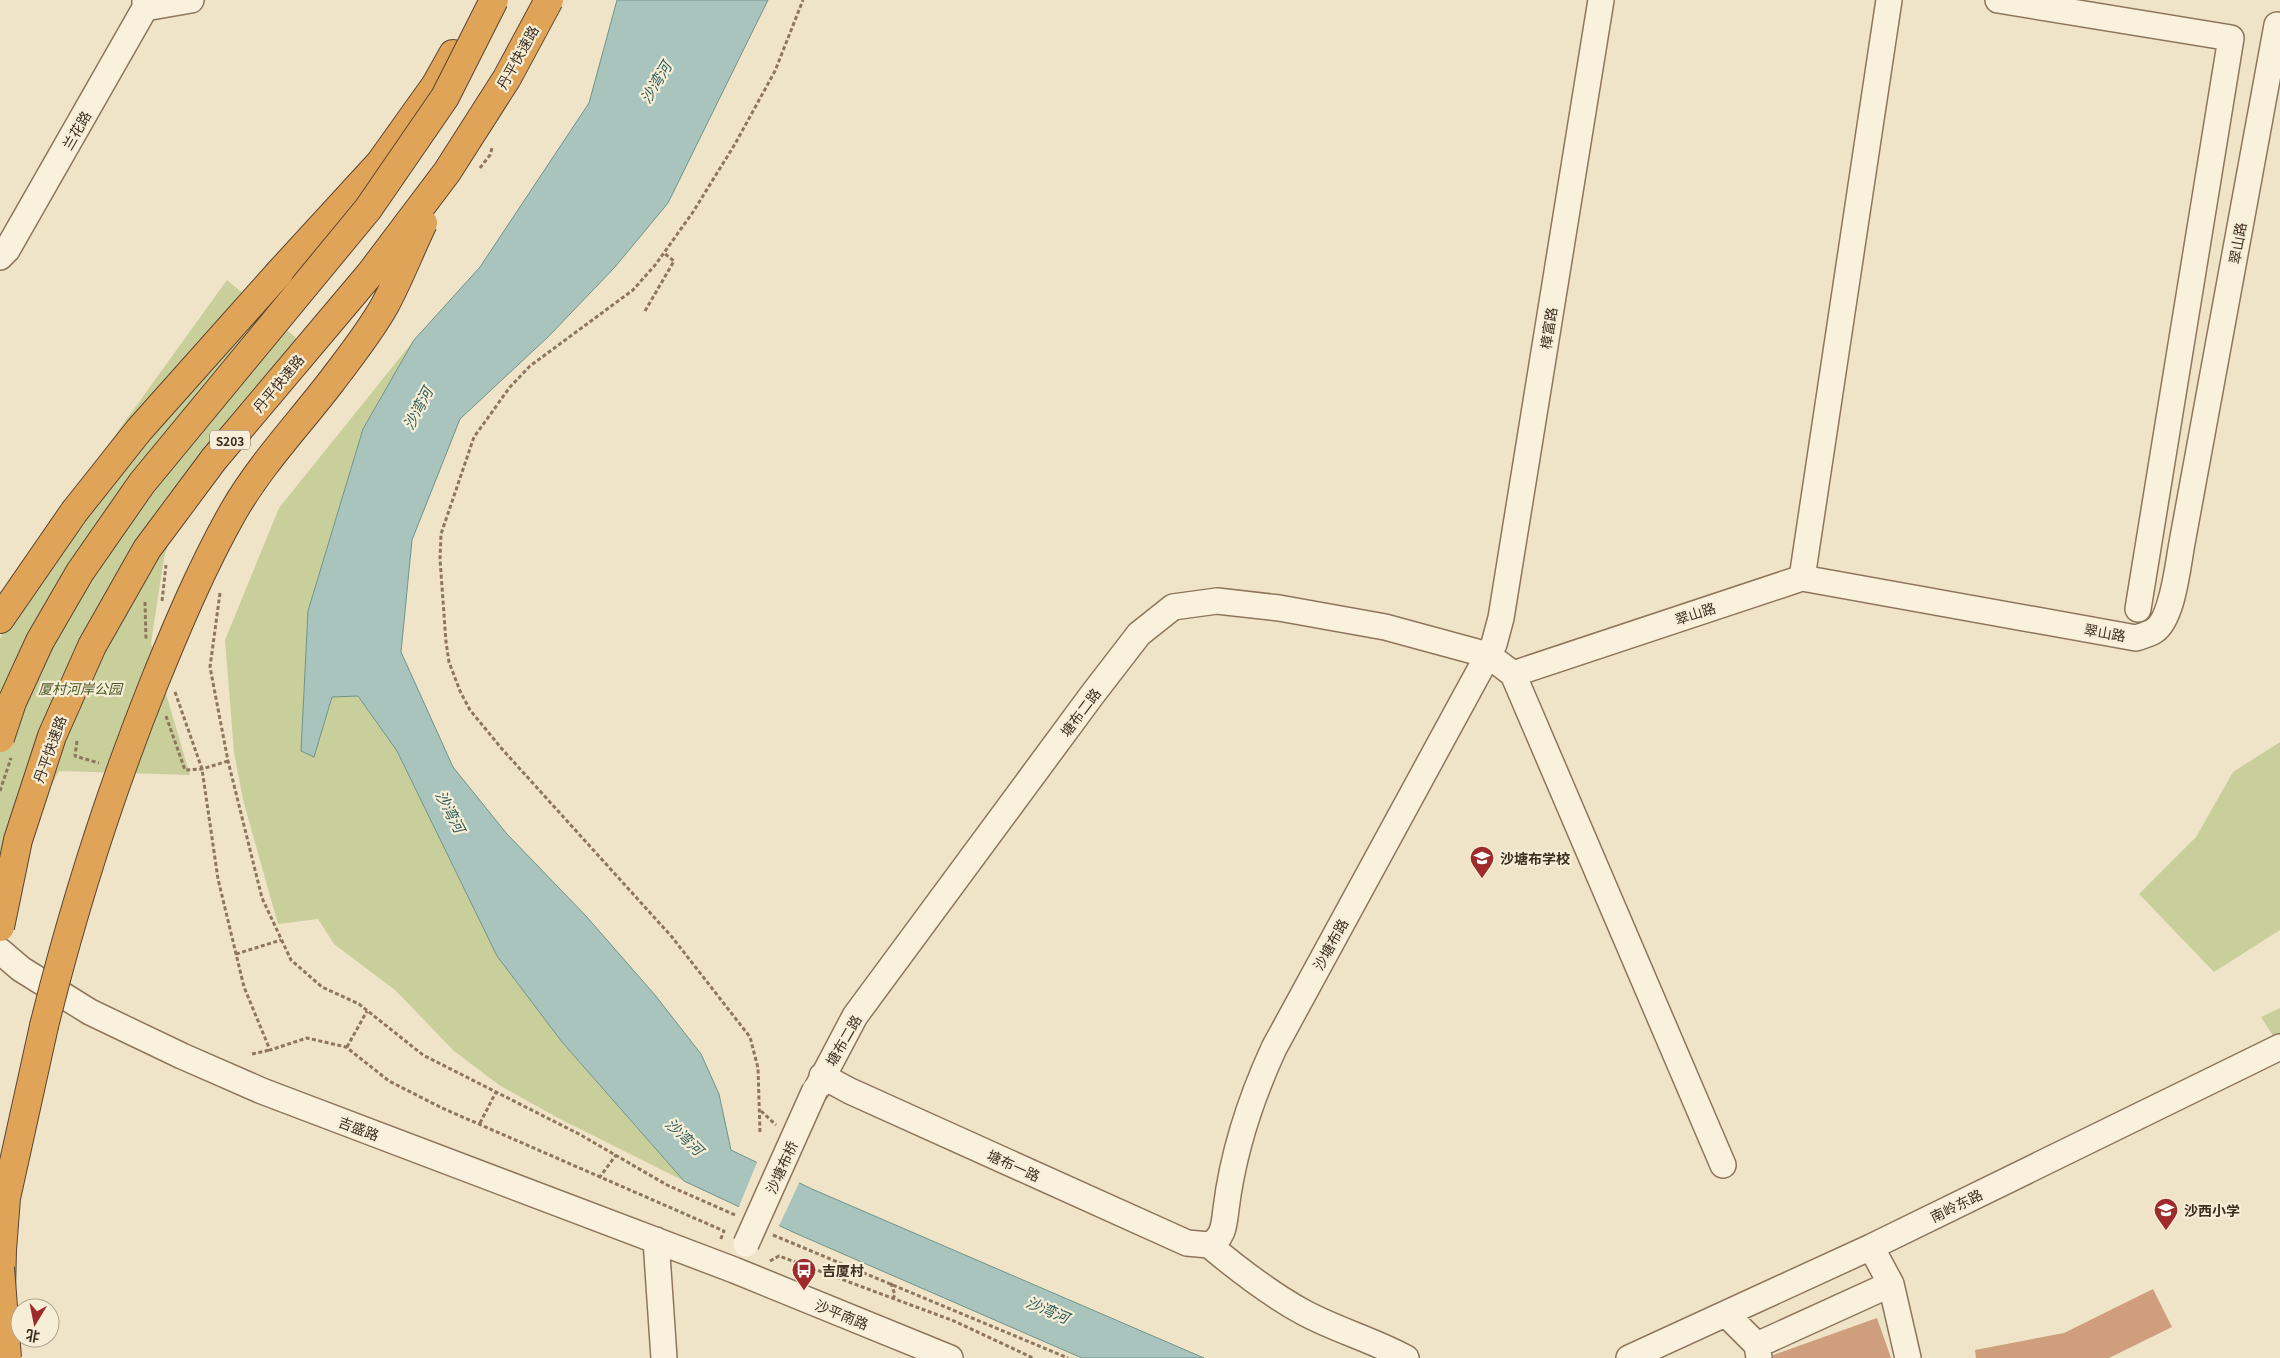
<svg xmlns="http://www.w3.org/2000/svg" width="2280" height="1358" font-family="Georgia,'Noto Sans SC',serif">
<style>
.green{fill:#c9cf9b}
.water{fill:#a9c4bc;stroke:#6f938a}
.pier{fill:#f0e4c8}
.building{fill:#cf9f7d}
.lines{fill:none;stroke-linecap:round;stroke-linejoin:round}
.minor-casing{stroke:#8d765c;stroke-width:28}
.highway-casing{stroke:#5b4430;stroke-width:30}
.path{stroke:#8d765c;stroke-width:3;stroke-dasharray:4 2.5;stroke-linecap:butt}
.minor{stroke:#faf1dc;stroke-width:25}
.highway{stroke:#e0a458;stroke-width:28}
.minor-bridge-casing{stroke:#8d765c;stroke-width:28;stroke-linecap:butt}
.highway-bridge-casing{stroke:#5b4430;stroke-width:30;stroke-linecap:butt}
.minor-bridge{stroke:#faf1dc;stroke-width:25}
.highway-bridge{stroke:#e0a458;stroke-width:28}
.labels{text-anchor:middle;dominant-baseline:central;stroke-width:4.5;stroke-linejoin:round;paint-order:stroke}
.shield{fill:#f7eed8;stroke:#756857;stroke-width:1}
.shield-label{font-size:12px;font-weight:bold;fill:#3d2e20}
.street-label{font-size:14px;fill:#3d2e20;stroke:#f7eed8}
.park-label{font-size:14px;font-style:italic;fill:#4d5a26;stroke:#f7eed8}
.poi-label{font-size:14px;font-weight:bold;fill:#3d2e20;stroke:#f7eed8;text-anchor:start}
.water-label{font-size:15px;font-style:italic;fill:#2f5d5a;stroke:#f7eed8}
</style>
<rect width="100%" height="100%" fill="#f0e4c8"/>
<path class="green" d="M 227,280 L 300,341 L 188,476 L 164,558 L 151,643 L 190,775 L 59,771 L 6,872 L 0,869 L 0,638 L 108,445 Z
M 414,340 L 363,429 L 308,611 L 302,751 L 314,756 L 332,697 L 358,696 L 397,751 L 497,956 L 562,1042 L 684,1181 L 558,1118 L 499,1085 L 454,1051 L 395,990 L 334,944 L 318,919 L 278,924 L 243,800 L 234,752 L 225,640 L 279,508 Z
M 2280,742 L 2280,930 L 2214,972 L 2139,894 L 2196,837 L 2233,772 Z
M 2280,1008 L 2280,1047 L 2261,1017 Z"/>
<path class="water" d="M 617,0 L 768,0 L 668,203 L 615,267 L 549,336 L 460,419 L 412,540 L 401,652 L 453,767 L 507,834 L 586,916 L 655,995 L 701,1054 L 719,1094 L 731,1150 L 812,1189 L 1204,1358 L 1082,1358 L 795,1233 L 684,1181 L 562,1042 L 497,956 L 397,751 L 358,696 L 332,697 L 314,757 L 301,751 L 308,611 L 363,429 L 414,340 L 480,267 L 589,103 Z"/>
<path class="pier" d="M 758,1160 L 800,1181 L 778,1228 L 738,1209 Z"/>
<path class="building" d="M 2153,1289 L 2172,1327 L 2109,1358 L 1976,1358 L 1975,1350 L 2064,1333 Z
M 1877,1318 L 1891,1358 L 1773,1358 L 1773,1355 Z"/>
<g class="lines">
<defs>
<path id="minor" d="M 1998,0 L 2231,38 L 2138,609
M 145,8 L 191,0
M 0,257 L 7,250 L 145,8 L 145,0
M 1802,578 L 1889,0
M 1513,674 L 1802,578 L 2136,638 C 2142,636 2149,634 2154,631 C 2173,619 2178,564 2182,543 L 2277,25
M 0,951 L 21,969 L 90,1012 L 182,1056 L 262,1091 L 734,1270 L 950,1358
M 822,1076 L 850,1091 L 1187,1243 L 1209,1245 C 1224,1238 1224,1224 1226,1209 C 1233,1152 1250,1100 1274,1048 L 1494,644 L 1501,618 L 1601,0
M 816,1090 L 855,1016 L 1092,695 L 1139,634 L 1173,607 L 1217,601 L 1279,608 L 1385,627 L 1488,655 L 1513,674 L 1723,1165
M 656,1240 L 664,1358
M 1209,1245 C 1239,1270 1270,1294 1303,1312 C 1336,1330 1373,1340 1406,1358
M 1891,1284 L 1908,1358
M 1726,1314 L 1757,1345
M 1629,1358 L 1871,1247 L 2280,1047
M 1759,1358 L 1757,1345 L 1891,1284 L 1871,1247"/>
<path id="highway" d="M 279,273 L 380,163 L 435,86 L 453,54
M 0,619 L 74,512
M 1,1291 L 2,1250 L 6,1198 L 44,1026"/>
</defs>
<use href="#minor" class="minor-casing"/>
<use href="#highway" class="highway-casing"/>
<path class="path" d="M 480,168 L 490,155 L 492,148
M 645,311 L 674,261 L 664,253
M 220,593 L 210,667 L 228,761 L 262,898 L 291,960 L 322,987 L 359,1004 L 423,1055 L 579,1134 L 667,1185 L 735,1215
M 162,601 L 166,565
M 145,602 L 146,640
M 175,692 L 202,769 L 218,879 L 244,987 L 270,1050 L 307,1038 L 346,1047 L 389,1081 L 442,1108 L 724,1231 L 720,1241
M 166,716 L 185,770 L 202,769 L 228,761
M 77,741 L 75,756 L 99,763
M 0,791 L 11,758
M 236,954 L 281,940
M 347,1047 L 367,1011
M 252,1054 L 270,1050
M 761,1111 L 776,1125
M 480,1123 L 496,1092
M 760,1132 L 758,1068 L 750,1037 L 672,937 L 502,749 L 470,710 L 460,691 L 449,662 L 446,642 L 440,559 L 441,534 L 474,437 L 510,387 L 530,366 L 633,290 L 656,264 L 693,212 L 735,144 L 775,71 L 803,0
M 599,1178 L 616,1155
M 773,1235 L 1068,1358
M 770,1261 L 779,1256 L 954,1321 L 1033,1358
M 891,1283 L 895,1295 L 893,1298"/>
<use href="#minor" class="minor"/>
<use href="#highway" class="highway"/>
<defs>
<path id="minor-bridge" d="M 746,1244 L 815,1090"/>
<path id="highway-bridge" d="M 74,512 L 139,430 L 279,273
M 0,738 L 12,702 L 40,641 L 80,572 L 142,483 L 368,209 L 445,97 L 494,0
M 0,927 L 18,840 L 52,736 L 92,646 L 147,549 L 214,459 L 370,274 L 447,172 L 507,78 L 549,0
M 44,1026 C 73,909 109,795 154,683 C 178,624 202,567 233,512 C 260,465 298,425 331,382 C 349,358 370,332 385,305 C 399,279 410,250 423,223
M 0,1268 L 7,1358"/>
</defs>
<use href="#minor-bridge" class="minor-bridge-casing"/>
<use href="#highway-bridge" class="highway-bridge-casing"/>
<use href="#minor-bridge" class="minor-bridge"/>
<use href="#highway-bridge" class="highway-bridge"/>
</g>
<defs>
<symbol id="school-pin" viewBox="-11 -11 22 30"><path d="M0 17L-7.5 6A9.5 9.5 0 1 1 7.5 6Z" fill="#9e2a2b" stroke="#f7eed8"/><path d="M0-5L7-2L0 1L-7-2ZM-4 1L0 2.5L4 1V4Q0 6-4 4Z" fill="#fff"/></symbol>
<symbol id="bus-pin" viewBox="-11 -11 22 30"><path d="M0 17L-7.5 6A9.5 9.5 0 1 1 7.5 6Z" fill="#9e2a2b" stroke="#f7eed8"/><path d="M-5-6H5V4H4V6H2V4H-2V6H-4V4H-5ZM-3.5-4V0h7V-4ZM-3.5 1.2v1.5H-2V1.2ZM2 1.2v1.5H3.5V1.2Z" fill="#fff"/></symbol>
</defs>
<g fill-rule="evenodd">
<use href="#school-pin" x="1468" y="844" width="28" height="38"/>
<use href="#school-pin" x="2152" y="1196" width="28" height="38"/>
<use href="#bus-pin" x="790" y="1256" width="28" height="38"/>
</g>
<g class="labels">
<rect class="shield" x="210" y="430.5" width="40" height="19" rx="4"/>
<g class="shield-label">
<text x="230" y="440">S203</text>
</g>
<g class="street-label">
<text transform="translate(517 57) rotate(-61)">丹平快速路</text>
<text transform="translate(76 130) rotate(-60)">兰花路</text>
<text transform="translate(2237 243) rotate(-80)">翠山路</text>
<text transform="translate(1548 328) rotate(-81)">樟富路</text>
<text transform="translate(278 383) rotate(-50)">丹平快速路</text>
<text transform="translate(1695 613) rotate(-18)">翠山路</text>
<text transform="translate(2105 632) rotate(10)">翠山路</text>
<text transform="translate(1080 712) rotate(-53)">塘布二路</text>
<text transform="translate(49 749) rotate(-70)">丹平快速路</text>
<text transform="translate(1330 944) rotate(-61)">沙塘布路</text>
<text transform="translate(843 1040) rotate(-60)">塘布二路</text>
<text transform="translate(359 1128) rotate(21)">吉盛路</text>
<text transform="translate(1014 1165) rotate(24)">塘布一路</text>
<text transform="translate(781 1167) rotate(-66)">沙塘布桥</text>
<text transform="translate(1956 1205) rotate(-26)">南岭东路</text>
<text transform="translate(842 1314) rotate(22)">沙平南路</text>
</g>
<g class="park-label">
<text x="80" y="688">厦村河岸公园</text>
</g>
<g class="poi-label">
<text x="1500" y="858">沙塘布学校</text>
<text x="2184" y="1210">沙西小学</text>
<text x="822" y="1270">吉厦村</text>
</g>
<g class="water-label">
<text transform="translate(655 82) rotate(-59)">沙湾河</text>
<text transform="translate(417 408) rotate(-62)">沙湾河</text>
<text transform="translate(451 811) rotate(62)">沙湾河</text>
<text transform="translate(685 1136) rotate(44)">沙湾河</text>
<text transform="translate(1048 1309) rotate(23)">沙湾河</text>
</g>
</g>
<g transform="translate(35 1323) rotate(190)"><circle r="24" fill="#f7eed8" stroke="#ada18e"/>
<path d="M0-4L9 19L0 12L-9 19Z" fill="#9e2a2b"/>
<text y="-8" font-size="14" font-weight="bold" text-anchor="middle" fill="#3d2e20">北</text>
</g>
</svg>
